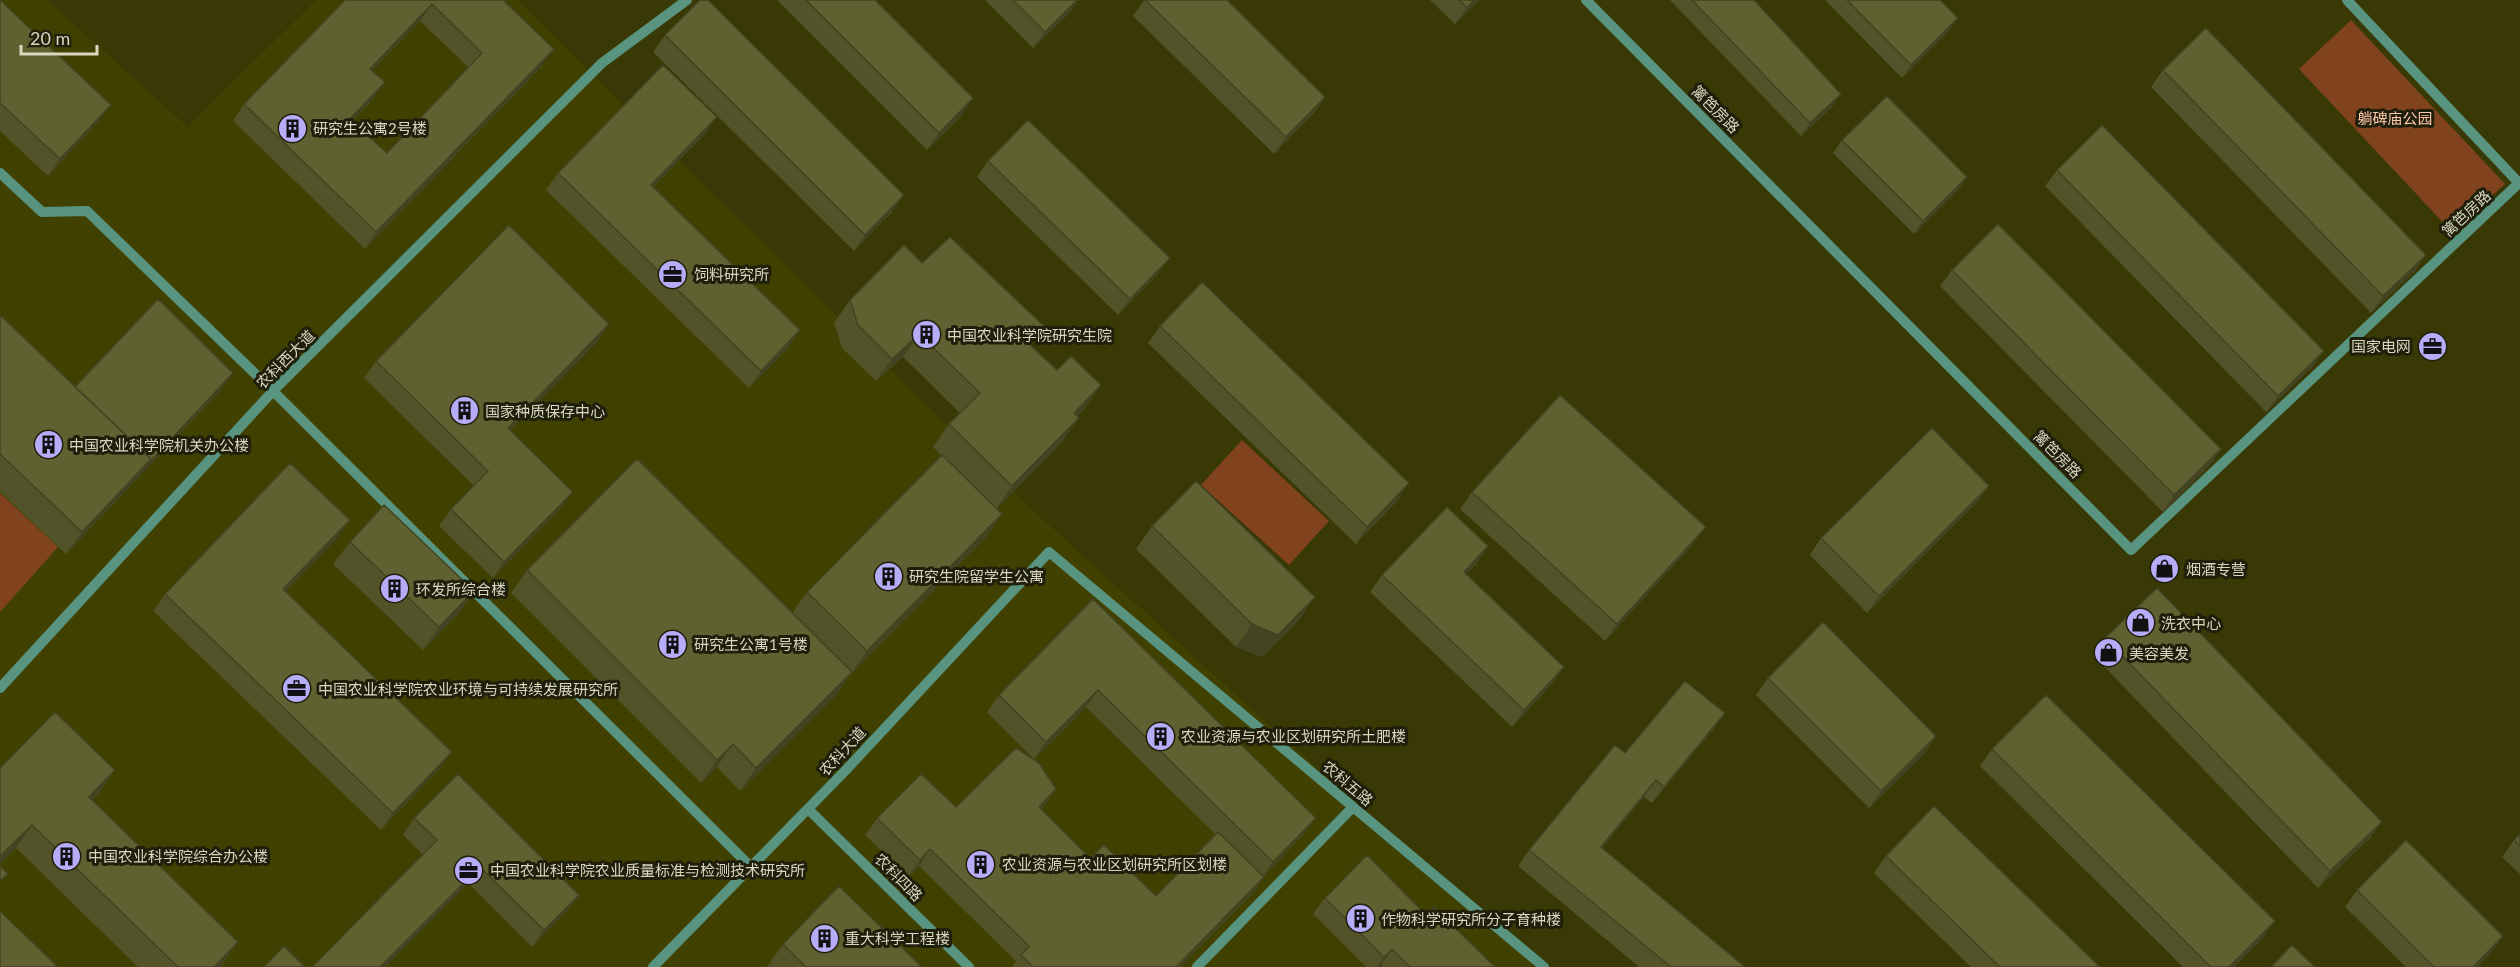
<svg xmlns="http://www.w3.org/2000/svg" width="2520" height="967" font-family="Lato,'Noto Sans SC',sans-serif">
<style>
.built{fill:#404000}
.green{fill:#80431d}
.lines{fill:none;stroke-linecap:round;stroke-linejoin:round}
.minor{stroke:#58947f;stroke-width:10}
.wall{fill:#53532a;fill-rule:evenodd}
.shaded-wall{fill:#434422}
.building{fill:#606131;stroke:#434422;stroke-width:1.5;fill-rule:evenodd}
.labels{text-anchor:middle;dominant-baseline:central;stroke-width:6;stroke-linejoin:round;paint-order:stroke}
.street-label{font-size:15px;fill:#d7d8bf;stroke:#1f1f0b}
.park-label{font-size:15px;fill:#fdc6a9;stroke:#1f1f0b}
.poi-label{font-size:15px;fill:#d7d8bf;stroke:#1f1f0b;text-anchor:start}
</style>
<rect width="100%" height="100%" fill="#393905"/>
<path class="built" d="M 0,0 L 47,0 L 188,127 L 316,0 L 517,0 L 1039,516 L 1536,967 L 0,967 Z"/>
<path class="green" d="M 2351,20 L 2505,184 L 2452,232 L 2299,69 Z
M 1242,440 L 1329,521 L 1289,565 L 1201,485 Z
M 0,493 L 58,547 L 0,612 Z"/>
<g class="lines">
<path class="minor" d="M 1586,0 L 2131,550 L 2520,182
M 2347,0 L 2519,183
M 0,173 L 42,212 L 87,211 L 273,391 L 751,867
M 0,688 L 273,391 L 602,63 L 687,0
M 808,809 L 969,967
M 653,967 L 844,772 L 1049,552 L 1544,967
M 1197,967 L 1353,807"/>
</g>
<path class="wall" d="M 0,0 L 99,121 L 48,176 L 0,131 Z
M 345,0 L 503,0 L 542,66 L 365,249 L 233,121 L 244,104 ZM 420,21 L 468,67 L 387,153 L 352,121 L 373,99 L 385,82 L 372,71 Z
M 777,0 L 875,0 L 962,115 L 927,150 Z
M 985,0 L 1078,0 L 1069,13 L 1033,48 Z
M 1144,0 L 1227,0 L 1325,97 L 1314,113 L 1274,154 L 1133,16 Z
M 1430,0 L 1479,0 L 1455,24 Z
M 1670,0 L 1754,0 L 1832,107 L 1801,136 Z
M 1825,0 L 1940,0 L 1949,31 L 1902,78 Z
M 665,35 L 892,212 L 854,251 L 653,52 Z
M 2163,70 L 2426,255 L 2415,271 L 2371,313 L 2151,87 Z
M 705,134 L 653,187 L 789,347 L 749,388 L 546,190 L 558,173 Z
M 1842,140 L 1967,177 L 1958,190 L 1914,234 L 1833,153 Z
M 988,161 L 1158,274 L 1118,315 L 977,177 Z
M 2057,170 L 2312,367 L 2266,412 L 2045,186 Z
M 922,263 L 1031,345 L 1085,408 L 1077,416 L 1063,441 L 996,509 L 1002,514 L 986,537 L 851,674 L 836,695 L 740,791 L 717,767 L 701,783 L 511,593 L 527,570 L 792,613 L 807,592 L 941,455 L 933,447 L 949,424 L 960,413 L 903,357 L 876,381 L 842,348 L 834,323 L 850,300 Z
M 1952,270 L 2221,449 L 2209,466 L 2163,512 L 1940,286 Z
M 0,315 L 75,387 L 222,389 L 66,554 L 0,492 Z
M 1160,326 L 1398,500 L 1356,544 L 1148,343 Z
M 598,341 L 510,430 L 561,508 L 493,578 L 439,526 L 451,509 L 474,486 L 364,378 L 376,361 Z
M 1472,492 L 1694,543 L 1605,641 L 1460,509 Z
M 1977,502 L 1867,613 L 1810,555 L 1821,538 Z
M 1152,526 L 1299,620 L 1262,657 L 1236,647 L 1136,549 Z
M 338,537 L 285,592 L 440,768 L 381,830 L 153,611 L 165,594 Z
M 350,542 L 474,591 L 458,614 L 423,650 L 333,564 Z
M 1488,546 L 1477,563 L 1466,574 L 1552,684 L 1512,727 L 1370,592 L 1382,575 Z
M 1093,599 L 1316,818 L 1304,834 L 1263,877 L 1252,894 L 1180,967 L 1012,967 L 1016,961 L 919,866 L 908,877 L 865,835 L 877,818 L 956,807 L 1044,806 L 1041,809 L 1090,858 L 1156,896 L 1215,834 L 1086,707 L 1034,759 L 987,712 L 999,695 Z
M 2105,638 L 2382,822 L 2370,838 L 2318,888 L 2093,655 Z
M 1768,678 L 1936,736 L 1925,753 L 1869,808 L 1756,695 Z
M 1725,713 L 1713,730 L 1652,803 L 1644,797 L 1602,848 L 1745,967 L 1639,967 L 1518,866 L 1529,850 L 1625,753 Z
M 1992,749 L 2263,938 L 2234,967 L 2183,967 L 1980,766 Z
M 0,768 L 115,770 L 99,793 L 92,800 L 238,942 L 222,965 L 220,967 L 138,967 L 16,848 L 0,864 Z
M 414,818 L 579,895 L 567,911 L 532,947 L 468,883 L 385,967 L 312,967 L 423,855 L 403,835 Z
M 2520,834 L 2520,874 L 2502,857 L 2514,840 Z
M 1886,856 L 2100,967 L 1971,967 L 1874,873 Z
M 2357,890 L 2503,936 L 2491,953 L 2477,967 L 2406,967 L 2345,907 Z
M 1325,898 L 1426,915 L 1495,967 L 1382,967 L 1381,965 L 1379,967 L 1366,967 L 1313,914 Z
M 783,944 L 922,967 L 767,967 Z"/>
<path class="shaded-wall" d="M 1077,0 L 1078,0 L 1069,13 L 1033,48 L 1045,32 Z
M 1474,0 L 1479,0 L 1455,24 L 1467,8 Z
M 432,4 L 420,21 L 359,85 L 370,69 Z
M 1958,18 L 1949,31 L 1902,78 L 1911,65 Z
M 554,49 L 542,66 L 365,249 L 376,232 Z
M 385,82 L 373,99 L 338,135 L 350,119 Z
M 1841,94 L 1832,107 L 1801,136 L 1810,123 Z
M 1325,97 L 1314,113 L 1274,154 L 1286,137 Z
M 973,98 L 962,115 L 927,150 L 939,133 Z
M 111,105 L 99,121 L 48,176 L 60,159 Z
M 717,117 L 705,134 L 639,201 L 651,185 Z
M 1967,177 L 1958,190 L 1914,234 L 1923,221 Z
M 904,195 L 892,212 L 854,251 L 865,235 Z
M 2426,255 L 2415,271 L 2371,313 L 2383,296 Z
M 1170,258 L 1158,274 L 1118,315 L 1130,299 Z
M 609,324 L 598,341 L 496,445 L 508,428 Z
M 1044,326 L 1028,349 L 1028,343 Z
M 800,330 L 789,347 L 749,388 L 761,371 Z
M 919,334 L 903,357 L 876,381 L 892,359 Z
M 2324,351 L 2312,367 L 2266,412 L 2278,396 Z
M 233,373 L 222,389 L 66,554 L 82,532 Z
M 1101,385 L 1085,408 L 1058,436 L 1074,413 Z
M 1079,418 L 1063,441 L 996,509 L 1012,486 Z
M 2221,449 L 2209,466 L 2163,512 L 2174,495 Z
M 1409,483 L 1398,500 L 1356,544 L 1367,527 Z
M 1989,486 L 1977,502 L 1867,613 L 1879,596 Z
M 573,492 L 561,508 L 493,578 L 504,562 Z
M 1002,514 L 986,537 L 851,674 L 867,651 Z
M 350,520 L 338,537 L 272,606 L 283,589 Z
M 1706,527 L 1694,543 L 1605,641 L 1617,624 Z
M 1488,546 L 1477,563 L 1452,589 L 1464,572 Z
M 474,591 L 458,614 L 423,650 L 439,627 Z
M 1315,597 L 1299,620 L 1262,657 L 1236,647 L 1252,624 Z
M 1564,667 L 1552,684 L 1512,727 L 1524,710 Z
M 852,672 L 836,695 L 740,791 L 756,768 Z
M 1098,690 L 1086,707 L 1034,759 L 1046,742 Z
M 1725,713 L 1713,730 L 1652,803 L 1664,787 Z
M 1936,736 L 1925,753 L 1869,808 L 1881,791 Z
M 733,744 L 717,767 L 701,783 L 717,760 Z
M 452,752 L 440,768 L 381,830 L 393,813 Z
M 115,770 L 99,793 L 73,820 L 89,797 Z
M 1656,780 L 1644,797 L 1589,864 L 1601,847 Z
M 1056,789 L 1044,806 L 1027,824 L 1039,807 Z
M 1316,818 L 1304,834 L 1261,879 L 1273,862 Z
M 2382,822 L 2370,838 L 2318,888 L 2330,871 Z
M 32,825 L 16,848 L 0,864 L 0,857 Z
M 930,849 L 919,866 L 908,877 L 920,860 Z
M 480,867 L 468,883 L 385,967 L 380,967 Z
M 1264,877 L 1252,894 L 1180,967 L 1176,967 Z
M 579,895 L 567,911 L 532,947 L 544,930 Z
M 2275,921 L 2263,938 L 2234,967 L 2229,967 Z
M 2503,936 L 2491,953 L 2477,967 L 2473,967 Z
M 238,942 L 220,967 L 214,967 Z
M 1392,949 L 1381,965 L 1377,967 L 1384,957 Z"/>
<path class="building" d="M 0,0 L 111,105 L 60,159 L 0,103 Z
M 345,0 L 503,0 L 554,49 L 376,232 L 244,104 ZM 432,4 L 482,53 L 387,153 L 350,119 L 385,82 L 370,69 Z
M 700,0 L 708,0 L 904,195 L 865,235 L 665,35 Z
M 806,0 L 875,0 L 973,98 L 939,133 Z
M 1013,0 L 1077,0 L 1045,32 Z
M 1145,0 L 1227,0 L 1325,97 L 1286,137 Z
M 1459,0 L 1474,0 L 1467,8 Z
M 1692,0 L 1754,0 L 1841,94 L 1810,123 Z
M 1847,0 L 1940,0 L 1958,18 L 1911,65 Z
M 2206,28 L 2426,255 L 2383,296 L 2163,70 Z
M 663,65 L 717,117 L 651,185 L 800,330 L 761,371 L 558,173 Z
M 1887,96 L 1967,177 L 1923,221 L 1842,140 Z
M 1028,120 L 1170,258 L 1130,299 L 988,161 Z
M 2102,125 L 2324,351 L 2278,396 L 2057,170 Z
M 1998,224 L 2221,449 L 2174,495 L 1952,270 Z
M 509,225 L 609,324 L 508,428 L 573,492 L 504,562 L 451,509 L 488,471 L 376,361 Z
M 950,237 L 1044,326 L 1028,343 L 1057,370 L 1071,356 L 1101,385 L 1074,413 L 1079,418 L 1012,486 L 949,424 L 980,393 L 919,334 L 892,359 L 858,325 L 850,300 L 904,245 L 922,263 Z
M 1202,282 L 1409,483 L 1367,527 L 1160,326 Z
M 158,299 L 233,373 L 147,465 L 151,459 L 75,387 Z
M 0,315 L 151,459 L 82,532 L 0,454 Z
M 1560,395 L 1706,527 L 1617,624 L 1472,492 Z
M 1932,428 L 1989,486 L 1879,596 L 1821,538 Z
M 942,455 L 1002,514 L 867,651 L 807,592 Z
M 637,459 L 852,672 L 756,768 L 733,744 L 717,760 L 527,570 Z
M 290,463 L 350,520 L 283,589 L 452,752 L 393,813 L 165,594 Z
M 1196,481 L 1315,597 L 1278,635 L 1252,624 L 1152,526 Z
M 384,505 L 474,591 L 439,627 L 350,542 Z
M 1447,507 L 1488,546 L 1464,572 L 1564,667 L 1524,710 L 1382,575 Z
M 2157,588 L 2382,822 L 2330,871 L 2105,638 Z
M 1093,599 L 1316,818 L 1273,862 L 1098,690 L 1046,742 L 999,695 Z
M 1823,622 L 1936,736 L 1881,791 L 1768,678 Z
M 1685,681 L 1725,713 L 1664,787 L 1656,780 L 1601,847 L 1745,967 L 1671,967 L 1529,850 L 1615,745 L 1625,753 Z
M 2046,695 L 2275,921 L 2229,967 L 2211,967 L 1992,749 Z
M 55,712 L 115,770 L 89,797 L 238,942 L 214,967 L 178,967 L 32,825 L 0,856 L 0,768 Z
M 1016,748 L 1039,763 L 1056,789 L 1039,807 L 1090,858 L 1104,845 L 1156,896 L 1218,832 L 1264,877 L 1176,967 L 1033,967 L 1021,955 L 1029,946 L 930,849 L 920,860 L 877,818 L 921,774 L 956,807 Z
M 458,774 L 579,895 L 544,930 L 480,867 L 380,967 L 312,967 L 437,840 L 414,818 Z
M 1934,806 L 2100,967 L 2000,967 L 1886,856 Z
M 2520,834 L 2520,846 L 2514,840 Z
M 2406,840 L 2503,936 L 2473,967 L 2434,967 L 2357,890 Z
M 1367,855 L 1426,915 L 1434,907 L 1495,967 L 1410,967 L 1392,949 L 1384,957 L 1325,898 Z
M 0,866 L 8,874 L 0,881 Z
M 839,886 L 922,967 L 806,967 L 783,944 Z
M 0,911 L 58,967 L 0,967 Z
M 2292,945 L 2315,967 L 2271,967 Z
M 284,946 L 305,967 L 264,967 Z"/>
<defs>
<symbol id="building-disc" viewBox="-11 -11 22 22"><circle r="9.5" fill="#b6acf8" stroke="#1f1f0b"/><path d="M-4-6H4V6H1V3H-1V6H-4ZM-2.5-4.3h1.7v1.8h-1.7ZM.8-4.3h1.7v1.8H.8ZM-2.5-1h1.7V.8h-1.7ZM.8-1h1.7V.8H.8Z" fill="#111"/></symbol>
<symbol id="office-disc" viewBox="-11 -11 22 22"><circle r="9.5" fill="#b6acf8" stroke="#1f1f0b"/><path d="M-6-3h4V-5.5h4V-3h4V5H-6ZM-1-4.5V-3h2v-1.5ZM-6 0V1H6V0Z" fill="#111"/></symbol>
<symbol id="shop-disc" viewBox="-11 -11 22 22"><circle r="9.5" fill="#b6acf8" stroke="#1f1f0b"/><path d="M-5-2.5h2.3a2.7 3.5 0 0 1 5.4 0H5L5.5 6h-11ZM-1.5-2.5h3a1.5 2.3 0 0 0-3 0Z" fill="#111"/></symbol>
</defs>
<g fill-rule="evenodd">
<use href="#building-disc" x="276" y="112" width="33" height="33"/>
<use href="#office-disc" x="656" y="258" width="33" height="33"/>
<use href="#building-disc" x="910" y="318" width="33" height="33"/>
<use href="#office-disc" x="2416" y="330" width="33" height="33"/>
<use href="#building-disc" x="448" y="394" width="33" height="33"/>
<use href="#building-disc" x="32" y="428" width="33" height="33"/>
<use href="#shop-disc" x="2148" y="552" width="33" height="33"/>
<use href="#building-disc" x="872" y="560" width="33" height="33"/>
<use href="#building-disc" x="378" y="572" width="33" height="33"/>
<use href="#shop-disc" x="2124" y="606" width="33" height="33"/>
<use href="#building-disc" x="656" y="628" width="33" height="33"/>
<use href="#shop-disc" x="2092" y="636" width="33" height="33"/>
<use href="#office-disc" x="280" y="672" width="33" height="33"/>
<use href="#building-disc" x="1144" y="720" width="33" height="33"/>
<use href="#building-disc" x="50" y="840" width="33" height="33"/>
<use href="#building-disc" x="964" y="848" width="33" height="33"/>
<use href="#office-disc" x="452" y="854" width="33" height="33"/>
<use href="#building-disc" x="1344" y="902" width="33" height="33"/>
<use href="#building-disc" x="808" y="922" width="33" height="33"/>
</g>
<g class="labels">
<g class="street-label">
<text transform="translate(1716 109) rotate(45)">篱笆房路</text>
<text transform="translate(2466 213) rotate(-43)">篱笆房路</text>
<text transform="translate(285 359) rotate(-45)">农科西大道</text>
<text transform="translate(2058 454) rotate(45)">篱笆房路</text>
<text transform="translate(842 751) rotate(-47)">农科大道</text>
<text transform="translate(1348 783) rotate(40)">农科五路</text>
<text transform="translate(899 877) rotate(45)">农科四路</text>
</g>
<g class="park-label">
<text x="2395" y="118">躺碑庙公园</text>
</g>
<g class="poi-label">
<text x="313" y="128">研究生公寓2号楼</text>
<text x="694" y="274">饲料研究所</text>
<text x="947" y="335">中国农业科学院研究生院</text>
<text x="2411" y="346" text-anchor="end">国家电网</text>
<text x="485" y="411">国家种质保存中心</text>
<text x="69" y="445">中国农业科学院机关办公楼</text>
<text x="2186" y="569">烟酒专营</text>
<text x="909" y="576">研究生院留学生公寓</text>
<text x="416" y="589">环发所综合楼</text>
<text x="2161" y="623">洗衣中心</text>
<text x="694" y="644">研究生公寓1号楼</text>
<text x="2129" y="653">美容美发</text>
<text x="318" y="689">中国农业科学院农业环境与可持续发展研究所</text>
<text x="1181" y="736">农业资源与农业区划研究所土肥楼</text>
<text x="88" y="856">中国农业科学院综合办公楼</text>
<text x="1002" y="864">农业资源与农业区划研究所区划楼</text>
<text x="490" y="870">中国农业科学院农业质量标准与检测技术研究所</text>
<text x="1381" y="919">作物科学研究所分子育种楼</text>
<text x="845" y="938">重大科学工程楼</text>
</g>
</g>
<path d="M21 45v9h76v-9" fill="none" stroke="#d7d8bf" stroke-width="3"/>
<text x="30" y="45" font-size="18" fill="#d7d8bf" stroke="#1f1f0b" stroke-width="4.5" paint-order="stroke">20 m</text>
</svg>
